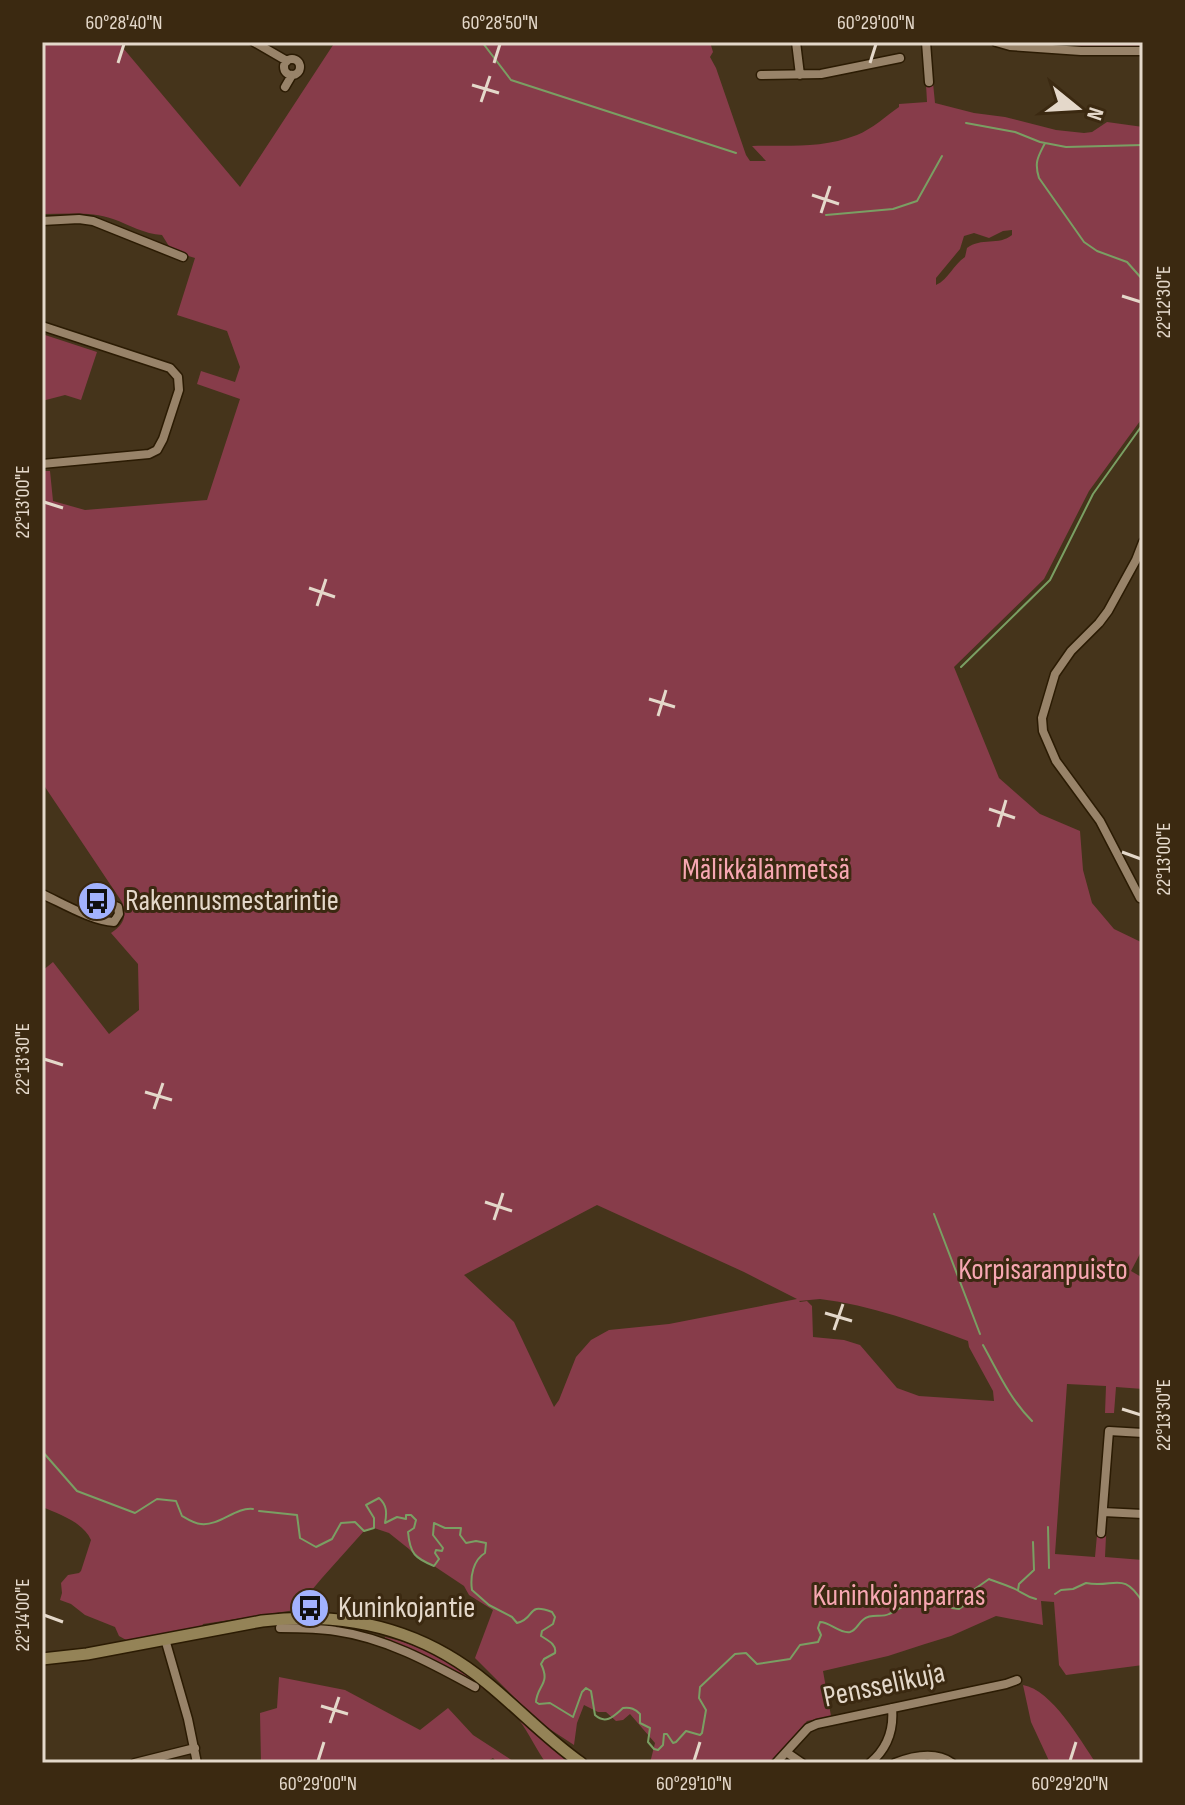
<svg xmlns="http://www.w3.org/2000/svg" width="1185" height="1805" font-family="'Sofia Sans Condensed',sans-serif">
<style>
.green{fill:#873c4a;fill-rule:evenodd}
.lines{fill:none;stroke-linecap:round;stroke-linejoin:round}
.stream{stroke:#7a9f63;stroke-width:2}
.minor-casing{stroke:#2b1b03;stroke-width:11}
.secondary-casing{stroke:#2b1b03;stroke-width:14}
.minor{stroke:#988369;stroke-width:8}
.secondary{stroke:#948357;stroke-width:11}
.ticks{fill:none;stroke:#e4d8ca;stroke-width:3}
.labels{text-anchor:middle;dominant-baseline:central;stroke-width:6;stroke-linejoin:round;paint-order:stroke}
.park-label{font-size:30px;fill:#f7a7b2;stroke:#3b2911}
.poi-label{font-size:30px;fill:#e4d8ca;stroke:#3b2911;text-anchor:start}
.street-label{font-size:30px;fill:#e4d8ca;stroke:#3b2911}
.neatline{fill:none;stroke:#e4d8ca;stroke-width:3}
.ticks-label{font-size:20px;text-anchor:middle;fill:#e4d8ca}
</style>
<rect width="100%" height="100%" fill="#45341b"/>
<path class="green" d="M 42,42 L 118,42 L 240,187 L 335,42 L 710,42 L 713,52 L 710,57 L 716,68 L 746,155 L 750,161 L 766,161 L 752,146 C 789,145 821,149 857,135 C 872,129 886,116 899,107 L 899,104 L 927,102 L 926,84 L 933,83 L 935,103 L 974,113 L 1005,117 L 1056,130 L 1084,133 L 1092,132 L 1107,122 L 1143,127 L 1143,417 L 1089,491 L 1044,579 L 954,667 L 999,778 L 1040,814 L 1080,831 L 1083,870 L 1092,903 L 1114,929 L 1143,943 L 1143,1248 L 1131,1271 L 1143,1278 L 1143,1389 L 1116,1387 L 1114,1413 L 1105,1413 L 1106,1386 L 1067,1384 L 1055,1554 L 1095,1557 L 1097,1535 L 1106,1536 L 1105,1557 L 1143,1560 L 1143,1665 L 1066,1675 L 1059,1665 L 1054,1602 L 1041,1601 L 1043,1625 L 996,1616 L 951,1636 L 925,1644 L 888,1656 L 823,1671 L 831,1716 L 807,1721 L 770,1763 L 650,1763 L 655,1743 L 630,1714 L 623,1720 L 616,1721 L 606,1712 L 598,1712 L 584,1705 L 577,1723 L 574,1745 L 539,1722 L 475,1658 L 493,1610 L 469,1595 L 464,1586 L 434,1566 L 420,1560 L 409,1549 L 389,1533 L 374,1528 L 364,1531 L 322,1578 L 295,1610 L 203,1624 L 202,1626 L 128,1641 L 119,1636 L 115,1627 L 85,1615 L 71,1604 L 60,1600 L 62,1593 L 61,1583 L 68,1575 L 79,1573 L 81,1571 L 91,1540 C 83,1522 59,1514 42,1507 L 42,971 L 53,962 L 109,1034 L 139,1010 L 138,964 L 111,933 C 124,924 127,917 122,902 L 45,787 L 42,786 L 42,471 L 50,471 L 53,501 L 85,510 L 207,500 L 240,399 L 197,384 L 201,371 L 235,382 L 240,367 L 227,331 L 177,315 L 195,258 L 172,251 L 162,235 C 144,234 130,225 113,219 C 91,211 66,214 42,214 ZM 1012,230 L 1012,235 C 999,246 981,237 967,248 L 965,257 C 953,265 949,279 936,285 L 936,278 L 960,249 L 964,236 L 974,233 L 989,238 L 1003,231 ZM 597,1205 L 744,1272 L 797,1299 L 669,1324 L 609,1330 L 591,1340 L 576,1357 L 559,1400 L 554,1407 L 514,1322 L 464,1275 ZM 820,1299 C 870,1305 920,1323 968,1341 L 969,1347 L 993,1391 L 994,1401 L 919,1396 L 897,1388 L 860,1345 L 844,1340 L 813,1337 L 812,1306 L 807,1301 L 800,1302 L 799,1301 Z
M 1010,42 L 1143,42 L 1143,46 C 1099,49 1054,46 1010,42 Z
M 42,334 L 97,352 L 81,400 L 65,395 L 42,401 Z
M 385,1637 C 447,1651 483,1686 528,1726 C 542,1739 556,1752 572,1763 L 546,1763 C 536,1749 529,1733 519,1720 C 493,1687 424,1652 384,1642 Z
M 279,1677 L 345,1690 L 420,1730 L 448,1708 L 473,1735 L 516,1763 L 498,1763 L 493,1758 L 484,1763 L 261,1763 L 260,1713 L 277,1708 Z
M 1023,1685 C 1052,1690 1080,1740 1096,1763 L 1050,1763 L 1031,1722 Z"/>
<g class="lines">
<path class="stream" d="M 482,42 L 511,80 L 736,153
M 966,123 L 1015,132 L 1040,142 L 1066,147 L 1143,145
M 1045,143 C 1038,157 1034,162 1039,178 L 1084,242 L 1097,251 L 1127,262 L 1143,280
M 826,215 L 893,209 L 917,201 L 942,156
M 961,667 L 1050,580 L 1093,494 L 1143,424
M 934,1214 L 980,1334
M 983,1345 C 998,1372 1010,1399 1032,1421
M 42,1451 L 77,1491 L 135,1513 L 157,1499 L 176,1501 L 182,1516 C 187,1519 195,1524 201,1524 C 220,1526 235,1507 253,1509
M 259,1511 L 297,1515 L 300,1538 L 316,1547 L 332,1539 L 341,1523 L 355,1522 L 364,1531 L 374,1528 L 374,1518 L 366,1505 L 379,1498 C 387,1505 387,1513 385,1523 L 397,1517 L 406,1519 L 406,1515 L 411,1515 L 416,1520 L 414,1528 L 408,1532 C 410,1554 415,1558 434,1566 L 439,1559 L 435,1553 L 436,1550 L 442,1551 L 443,1548 L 433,1535 L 434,1523 L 445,1528 L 461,1528 L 460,1535 L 466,1543 L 476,1541 L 486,1543 L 485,1553 C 473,1560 470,1577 472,1590 L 489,1605 L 512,1617 L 517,1623 C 537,1618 525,1602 552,1612 L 555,1617 L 553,1624 L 542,1631 L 541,1636 C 547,1640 557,1644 555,1653 L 544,1659 L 541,1664 C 551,1684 537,1685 536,1702 L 539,1704 L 550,1703 L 573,1717 L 582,1692 L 586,1688 L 591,1691 L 595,1715 C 606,1725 614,1716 623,1708 C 631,1707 635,1709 640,1714 L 640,1723 L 650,1728 L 648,1742 L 654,1749 L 658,1750 L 663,1745 L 664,1734 L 667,1734 L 673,1743 L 676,1742 L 686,1731 L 700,1735 L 702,1733 L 706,1710 L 699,1698 L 700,1687 L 735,1654 L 746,1653 L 757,1664 L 790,1659 L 800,1645 L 818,1642 L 821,1635 L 818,1628 L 820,1622 C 830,1622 840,1634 850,1632 C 857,1630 858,1623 864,1619 C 871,1613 882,1618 889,1614 C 901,1609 903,1603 918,1603 L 926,1610 L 943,1599 L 947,1600 L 952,1608 L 959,1609 L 965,1605 L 972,1591 L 989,1579 C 996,1582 1010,1586 1017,1590 C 1024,1594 1027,1597 1036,1599
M 1048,1527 L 1049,1568
M 1018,1590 L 1019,1584 L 1034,1570 L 1033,1542
M 1055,1594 L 1061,1590 L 1073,1589 L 1086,1583 C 1114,1589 1123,1569 1143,1603"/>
<defs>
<path id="minor" d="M 254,42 L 287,61
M 796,42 L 800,75
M 926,42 L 929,82
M 996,42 L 1010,46 L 1081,51 L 1143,51
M284 67a8 8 0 1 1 16 0a8 8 0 1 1-16 0Z
M 761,75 L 821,74 L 900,58
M 285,87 L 292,75
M 42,221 L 79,219 L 93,221 L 183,257
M 42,326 L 170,368 L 178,377 L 179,390 L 163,439 L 157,450 L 149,454 L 42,464
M 42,894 C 62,903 92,921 114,922 L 119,914 L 118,907 L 108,903 L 83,912
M 1140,898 L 1100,821 L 1056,761 L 1043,731 L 1042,718 L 1055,674 L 1071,651 L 1099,623 L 1108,611 L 1136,560 L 1143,542
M 1103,1512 L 1143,1514
M 1101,1533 L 1109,1431 L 1143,1433
M 280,1628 C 299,1628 318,1628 336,1631 C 386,1638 431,1663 475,1687
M 165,1639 L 188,1719 L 197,1763
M 786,1752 L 802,1763
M 135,1763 L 195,1748
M 776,1763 L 808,1728 L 817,1724 L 1006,1684 L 1017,1680
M 870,1763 C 888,1748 894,1730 892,1708
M 895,1763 C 913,1756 935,1751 952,1763"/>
<path id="secondary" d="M 42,1659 L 87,1654 L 262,1621 C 345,1611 422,1629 487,1683 C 519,1709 547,1739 581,1763"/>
</defs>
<use href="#minor" class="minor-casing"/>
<use href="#secondary" class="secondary-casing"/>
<use href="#minor" class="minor"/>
<use href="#secondary" class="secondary"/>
</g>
<path class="ticks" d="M 118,63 L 124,44M 494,63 L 500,44M 870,63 L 876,44M 472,85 L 499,93M 481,102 L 490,76M 812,195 L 839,204M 821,213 L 830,186M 1122,296 L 1141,302M 44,502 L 63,508M 309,588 L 335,597M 317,606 L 326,579M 649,699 L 675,707M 658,716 L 666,690M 989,809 L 1015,818M 998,827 L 1006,800M 1122,852 L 1141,859M 44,1059 L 63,1065M 145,1092 L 172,1100M 154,1109 L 163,1083M 485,1202 L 512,1211M 494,1220 L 503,1193M 825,1313 L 852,1321M 834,1330 L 843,1304M 1122,1409 L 1141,1415M 44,1615 L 63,1622M 321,1706 L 348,1714M 330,1723 L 339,1697M 318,1761 L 324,1742M 694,1761 L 700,1742M 1070,1761 L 1076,1742"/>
<defs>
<symbol id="bus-disc" viewBox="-11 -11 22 22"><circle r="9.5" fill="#a2b2fd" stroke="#3b2911"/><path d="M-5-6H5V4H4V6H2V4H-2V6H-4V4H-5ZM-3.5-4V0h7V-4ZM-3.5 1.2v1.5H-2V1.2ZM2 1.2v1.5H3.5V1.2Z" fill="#111"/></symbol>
</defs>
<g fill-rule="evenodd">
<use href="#bus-disc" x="75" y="879" width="44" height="44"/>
<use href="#bus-disc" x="288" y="1586" width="44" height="44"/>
</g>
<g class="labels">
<g class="park-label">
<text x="766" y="870">Mälikkälänmetsä</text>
<text x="1043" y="1270">Korpisaranpuisto</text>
<text x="899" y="1596">Kuninkojanparras</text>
</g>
<g class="poi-label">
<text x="125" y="901">Rakennusmestarintie</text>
<text x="338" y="1608">Kuninkojantie</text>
</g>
<g class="street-label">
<text transform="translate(884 1685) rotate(-12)">Pensselikuja</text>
</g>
</g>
<rect width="1185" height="1805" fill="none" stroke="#3b2911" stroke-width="88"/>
<g transform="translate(1077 108) rotate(108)" stroke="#3b2911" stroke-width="6" paint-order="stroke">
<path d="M0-6L14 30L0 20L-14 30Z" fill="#e4d8ca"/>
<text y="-12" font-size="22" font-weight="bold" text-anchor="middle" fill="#e4d8ca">N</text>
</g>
<rect x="44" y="44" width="1097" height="1717" class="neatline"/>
<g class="ticks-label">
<text x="124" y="29">60°28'40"N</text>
<text x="500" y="29">60°28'50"N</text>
<text x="876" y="29">60°29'00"N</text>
<text transform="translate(1163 302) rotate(-90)" y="7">22°12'30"E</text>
<text transform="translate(22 502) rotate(-90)" y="7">22°13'00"E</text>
<text transform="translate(1163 859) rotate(-90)" y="7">22°13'00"E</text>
<text transform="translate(22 1059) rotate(-90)" y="7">22°13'30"E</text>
<text transform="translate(1163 1415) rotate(-90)" y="7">22°13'30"E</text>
<text transform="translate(22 1615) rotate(-90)" y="7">22°14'00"E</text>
<text x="318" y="1790">60°29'00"N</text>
<text x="694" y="1790">60°29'10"N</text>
<text x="1070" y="1790">60°29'20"N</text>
</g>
</svg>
